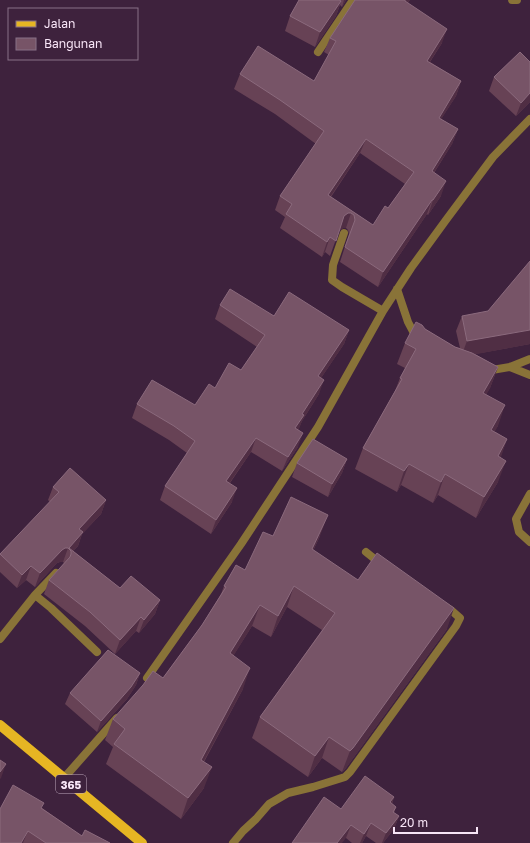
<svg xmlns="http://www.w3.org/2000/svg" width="530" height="843" font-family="'Golos Text',sans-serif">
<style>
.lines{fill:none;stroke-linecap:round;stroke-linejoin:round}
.service{stroke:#897338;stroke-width:8}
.minor{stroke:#897338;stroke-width:8}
.primary{stroke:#e6b623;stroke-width:10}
.wall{fill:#674255;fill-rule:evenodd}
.shaded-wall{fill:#502e44}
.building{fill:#775467;stroke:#8b6a7d;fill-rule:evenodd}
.labels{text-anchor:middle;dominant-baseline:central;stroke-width:3;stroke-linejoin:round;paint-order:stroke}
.shield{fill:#3e223d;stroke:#c0aabf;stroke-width:1}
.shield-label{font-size:11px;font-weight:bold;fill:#f8e5f7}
</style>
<rect width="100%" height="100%" fill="#3e223d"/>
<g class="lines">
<path class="service" d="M 366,552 L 381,564
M 233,843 L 243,831 L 256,819 L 269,804 L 288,793 L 313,787 L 345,777 L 350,772 L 456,626 L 460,618 L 452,611 L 444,606"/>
<path class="minor" d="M 512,0 L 517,0
M 318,52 L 353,0
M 344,233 L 333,265 L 332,280 L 342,287 L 383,311
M 397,289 L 408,322 L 417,339
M 510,367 L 530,375
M 486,371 L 510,367 L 530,359
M 530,494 L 516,519 L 519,532 L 530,542
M 35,595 L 56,573
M 0,639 L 35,595 L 51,608 L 97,652
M 147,678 L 241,544 L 318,427 L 383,311 L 411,268 L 446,220 L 493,157 L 530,119
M 64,778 L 117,718"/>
<path class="primary" d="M 0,725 L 142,843"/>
</g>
<path class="wall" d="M 299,0 L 346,0 L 342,7 L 340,5 L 336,16 L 315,47 L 285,31 L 290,16 Z
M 410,0 L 408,3 L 442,43 L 430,62 L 461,81 L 456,96 L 441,119 L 458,129 L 452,144 L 434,173 L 441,196 L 428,215 L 427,214 L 378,287 L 340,262 L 349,234 L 348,230 L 346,228 L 343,228 L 339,231 L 330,256 L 325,252 L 322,257 L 280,228 L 285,217 L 275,210 L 280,196 L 316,144 L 275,114 L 234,89 L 240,74 L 314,81 L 329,55 L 324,52 L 330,38 ZM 360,153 L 405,184 L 388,208 L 373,225 L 331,197 Z
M 494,77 L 530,102 L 516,116 L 489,91 Z
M 220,305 L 349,330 L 344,344 L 321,378 L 319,394 L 302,421 L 298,430 L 298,447 L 282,471 L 251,452 L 230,483 L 232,502 L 211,534 L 160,500 L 165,486 L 187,453 L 169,440 L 132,418 L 137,404 L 195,405 L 215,388 L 241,370 L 257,347 L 215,319 Z
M 462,316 L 530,344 L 475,354 L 498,367 L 490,388 L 486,394 L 498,426 L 494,431 L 507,439 L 500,458 L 498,482 L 476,518 L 438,495 L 433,503 L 401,485 L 397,492 L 355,469 L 363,448 L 395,391 L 400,378 L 405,368 L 397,364 L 405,343 L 425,329 L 455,347 L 460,348 L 456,331 Z
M 347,459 L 342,473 L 328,497 L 292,477 L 297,463 Z
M 53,487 L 106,500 L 101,514 L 82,534 L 78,546 L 73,551 L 120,588 L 160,600 L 155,614 L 139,633 L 136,631 L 115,654 L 85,626 L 44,594 L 49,580 L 64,563 L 63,562 L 60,562 L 57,563 L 35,587 L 26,580 L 17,588 L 0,572 L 0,554 L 50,502 L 48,500 Z
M 273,536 L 320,536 L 313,551 L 358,580 L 447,629 L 346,768 L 342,772 L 322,758 L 308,777 L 252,738 L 260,717 L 322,630 L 287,607 L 271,637 L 252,626 L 233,656 L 243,689 L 204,762 L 204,788 L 181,819 L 106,764 L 113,747 L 105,740 L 113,719 L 163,678 L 202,625 L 221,594 L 224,586 L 245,570 Z
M 140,673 L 136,685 L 127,699 L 97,732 L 65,704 L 70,693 Z
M 394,797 L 392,804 L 396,807 L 394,813 L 399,816 L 394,829 L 383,843 L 376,843 L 366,836 L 362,843 L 352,843 L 346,838 L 341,809 Z
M 42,808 L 82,836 L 110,843 L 0,843 Z"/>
<path class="shaded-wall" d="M 344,0 L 346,0 L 342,7 Z
M 405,0 L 410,0 L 399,15 Z
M 341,1 L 336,16 L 315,47 L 320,32 Z
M 447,29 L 442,43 L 421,75 L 427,61 Z
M 461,81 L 456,96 L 433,132 L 439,118 Z
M 530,93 L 530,102 L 516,116 L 521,103 Z
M 458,129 L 452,144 L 426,185 L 432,171 Z
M 366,139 L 360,153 L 322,209 L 328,195 Z
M 446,181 L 441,196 L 428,215 L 433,200 Z
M 432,200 L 427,214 L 378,287 L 383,272 Z
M 348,213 L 351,213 L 346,228 L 343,228 L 339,231 L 344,216 Z
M 330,237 L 325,252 L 322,257 L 327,242 Z
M 349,330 L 344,344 L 313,390 L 318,376 Z
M 530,330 L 530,344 L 461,357 L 467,341 Z
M 498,367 L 490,388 L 476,414 L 483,393 Z
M 324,380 L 319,394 L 302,421 L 299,429 L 289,442 L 295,428 L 302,414 Z
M 505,405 L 498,426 L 484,451 L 491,430 Z
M 303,433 L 298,447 L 282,471 L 288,457 Z
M 256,438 L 251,452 L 221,495 L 226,481 Z
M 507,439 L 500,460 L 498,456 Z
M 347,459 L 342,473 L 328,497 L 332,484 Z
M 506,461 L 498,482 L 476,518 L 484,497 Z
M 409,464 L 401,485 L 397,492 L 404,471 Z
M 445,474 L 438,495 L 433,503 L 441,482 Z
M 237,488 L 232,502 L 211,534 L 216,520 Z
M 106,500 L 101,514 L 82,534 L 78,546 L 71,553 L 71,551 L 68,549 L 79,529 Z
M 328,515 L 320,536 L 304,570 L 312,549 Z
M 65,548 L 68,548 L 63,562 L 60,562 L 57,563 L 35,587 L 40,573 L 62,550 Z
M 31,566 L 26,580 L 17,588 L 22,575 Z
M 294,586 L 287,607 L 271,637 L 278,616 Z
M 160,600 L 155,614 L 139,633 L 144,620 Z
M 260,605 L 252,626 L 222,674 L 230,653 Z
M 454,608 L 447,629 L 346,768 L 342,772 L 350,751 Z
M 141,617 L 136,631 L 115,654 L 120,640 Z
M 250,668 L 243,689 L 193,781 L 201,760 Z
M 140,673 L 136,685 L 127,699 L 97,732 L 101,721 Z
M 329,737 L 322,758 L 308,777 L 315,756 Z
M 6,764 L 1,778 L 0,779 L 0,772 Z
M 212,767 L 204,788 L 181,819 L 188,798 Z
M 394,797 L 389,811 L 390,802 Z
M 399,816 L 394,829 L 383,843 L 382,843 L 386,833 Z
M 371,823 L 366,836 L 362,843 L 360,843 L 364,834 Z
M 351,825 L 346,838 L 342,843 L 337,843 Z
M 28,831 L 23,843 L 21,843 Z"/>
<path class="building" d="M 299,0 L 339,0 L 341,1 L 320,32 L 290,16 Z
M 355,0 L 405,0 L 405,1 L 447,29 L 427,61 L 461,81 L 439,118 L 458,129 L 432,171 L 446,181 L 433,200 L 432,200 L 383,272 L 345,247 L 355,220 L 354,215 L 351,213 L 348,213 L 344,216 L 336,241 L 330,237 L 327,242 L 286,214 L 292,204 L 280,196 L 324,131 L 280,100 L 240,74 L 258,46 L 314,81 L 336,41 L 330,38 ZM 366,139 L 414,172 L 388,208 L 385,206 L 373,225 L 328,195 Z
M 520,52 L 530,62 L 530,93 L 521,103 L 494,77 Z
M 530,261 L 530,330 L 467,341 L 462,316 L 488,311 Z
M 230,289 L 274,316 L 289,292 L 349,330 L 318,376 L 324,380 L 302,414 L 304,415 L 295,428 L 303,433 L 288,457 L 256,438 L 226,481 L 237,488 L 216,520 L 165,486 L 195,441 L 174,426 L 137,404 L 152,380 L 195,405 L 209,384 L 215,388 L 229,363 L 241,370 L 265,335 L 220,305 Z
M 416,322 L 422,325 L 425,329 L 455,347 L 472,353 L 498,367 L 483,393 L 505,405 L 491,430 L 507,439 L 498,456 L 506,461 L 484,497 L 445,474 L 441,482 L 409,464 L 404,471 L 363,448 L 402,379 L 400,378 L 416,349 L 405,343 Z
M 313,439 L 347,459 L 332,484 L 297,463 Z
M 70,468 L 106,500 L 79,529 L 83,532 L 69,548 L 120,588 L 131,576 L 160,600 L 144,620 L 141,617 L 120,640 L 90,612 L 49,580 L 70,557 L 71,554 L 71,551 L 68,548 L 65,548 L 62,550 L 40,573 L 31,566 L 22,575 L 0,554 L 59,492 L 53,487 Z
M 291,497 L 328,515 L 312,549 L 358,580 L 377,553 L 454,608 L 353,748 L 350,751 L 329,737 L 315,756 L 260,717 L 335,613 L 294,586 L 278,616 L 260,605 L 230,653 L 250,668 L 201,760 L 212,767 L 188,798 L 114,744 L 125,729 L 113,719 L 143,685 L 153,671 L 163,678 L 202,625 L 226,587 L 224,586 L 236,565 L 245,570 L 263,532 L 273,536 Z
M 108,650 L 140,673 L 131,687 L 101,721 L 70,693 Z
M 0,760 L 6,764 L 0,772 Z
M 365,776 L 394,797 L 390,802 L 396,807 L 393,812 L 399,816 L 386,833 L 371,823 L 364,834 L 351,825 L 337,843 L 292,843 L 324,797 L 341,809 Z
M 13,785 L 44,803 L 41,808 L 82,836 L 85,830 L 110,843 L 46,843 L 28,831 L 21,843 L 0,843 L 0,809 Z"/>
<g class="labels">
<rect class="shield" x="56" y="775" width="30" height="18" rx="3"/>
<g class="shield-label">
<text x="71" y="784">365</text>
</g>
</g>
<rect x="8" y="8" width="130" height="52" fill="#3e223d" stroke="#887087"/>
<rect x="16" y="21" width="20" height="6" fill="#e6b623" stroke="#887087"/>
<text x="44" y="28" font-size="12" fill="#f8e5f7">Jalan</text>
<rect x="16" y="38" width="20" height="12" fill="#775467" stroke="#887087"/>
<text x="44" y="48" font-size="12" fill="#f8e5f7">Bangunan</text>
<path d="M394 827v6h83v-6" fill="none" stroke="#f8e5f7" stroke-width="2"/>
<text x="400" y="827" font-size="12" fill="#f8e5f7" stroke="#3e223d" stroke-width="3" paint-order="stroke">20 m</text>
</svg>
